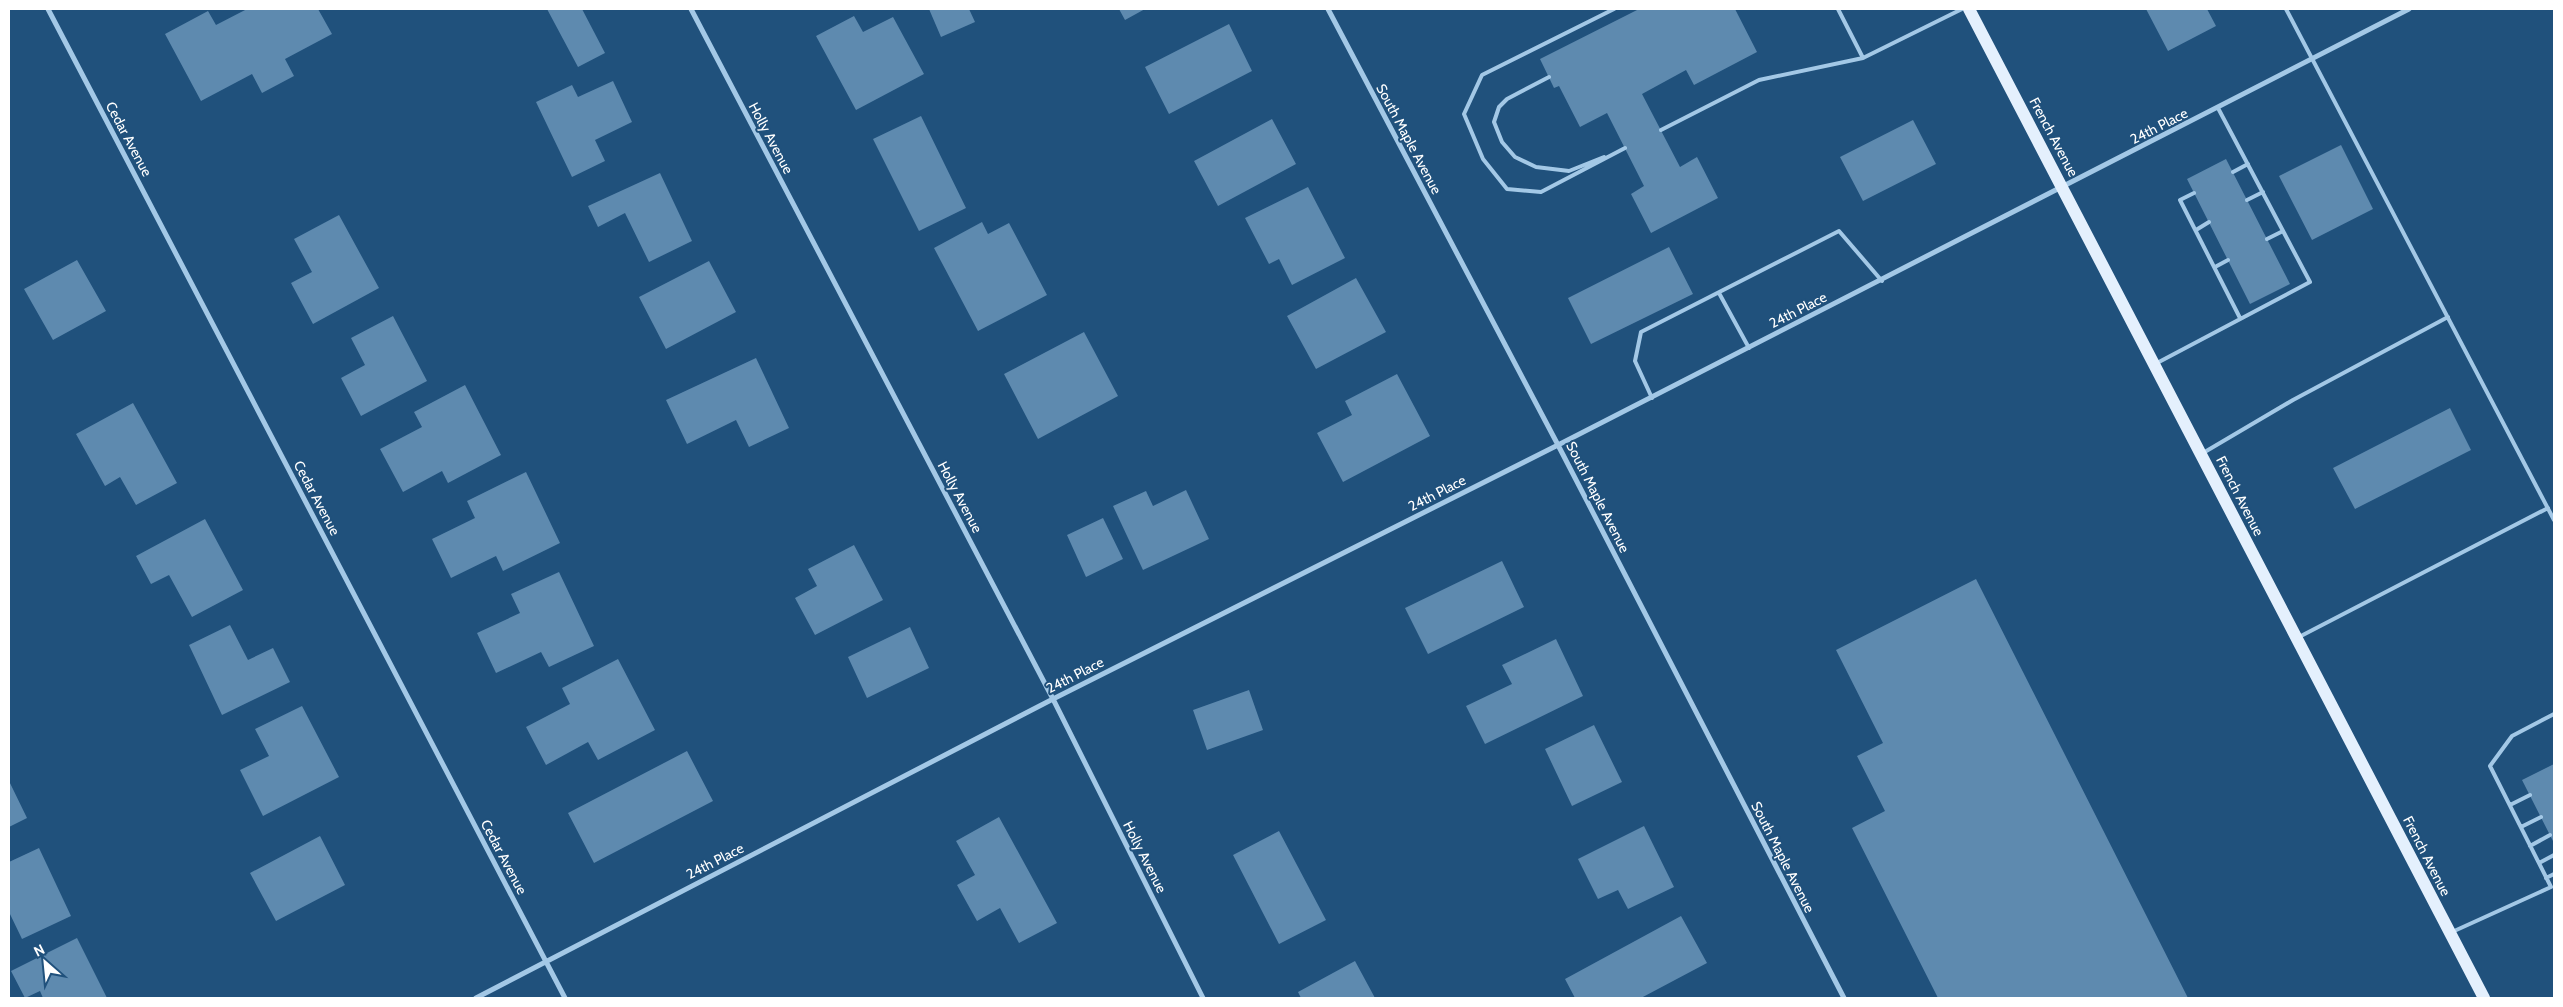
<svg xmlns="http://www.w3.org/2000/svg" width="2563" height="1007" font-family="Cabin,sans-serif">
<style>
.building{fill:#5e8aaf}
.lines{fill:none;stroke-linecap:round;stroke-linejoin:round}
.lane{stroke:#a3c8e6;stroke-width:4}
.street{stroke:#a3c8e6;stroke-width:5}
.primary{stroke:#e4f0fd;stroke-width:12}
.labels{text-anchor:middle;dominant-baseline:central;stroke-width:4;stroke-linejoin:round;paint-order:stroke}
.street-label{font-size:14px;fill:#fff;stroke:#20517c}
</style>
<rect width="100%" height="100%" fill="#20517c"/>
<path class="building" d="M 247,9 L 318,9 L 332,34 L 285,59 L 294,76 L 262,93 L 252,74 L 201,101 L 165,34 L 208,11 L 216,25 Z
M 547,9 L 582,9 L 605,53 L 578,67 Z
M 929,9 L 969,9 L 975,22 L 941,37 Z
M 1119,9 L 1145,9 L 1125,20 Z
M 1639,9 L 1735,9 L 1757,52 L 1694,85 L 1686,70 L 1642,94 L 1680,167 L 1697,157 L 1718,198 L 1651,233 L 1631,194 L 1644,186 L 1607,113 L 1580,127 L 1559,86 L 1554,88 L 1540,59 Z
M 2146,9 L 2207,9 L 2216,26 L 2168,51 Z
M 854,16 L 863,32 L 893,17 L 924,74 L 856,110 L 816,36 Z
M 1229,24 L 1252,71 L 1169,114 L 1145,67 Z
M 613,81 L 632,122 L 595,140 L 605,161 L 572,177 L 536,102 L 572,85 L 578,97 Z
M 921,116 L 966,208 L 919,231 L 873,139 Z
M 1272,119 L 1296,164 L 1218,206 L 1194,161 Z
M 1913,120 L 1936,164 L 1863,201 L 1840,157 Z
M 2341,145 L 2373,209 L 2312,240 L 2279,176 Z
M 2226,159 L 2290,284 L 2250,304 L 2187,179 Z
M 660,173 L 692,241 L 649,262 L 625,213 L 598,227 L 588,206 Z
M 1308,187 L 1345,258 L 1292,285 L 1279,259 L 1269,264 L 1245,218 Z
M 339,215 L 379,288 L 313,324 L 291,283 L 312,272 L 294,239 Z
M 982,222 L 988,234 L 1009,223 L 1047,295 L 978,331 L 934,248 Z
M 1669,247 L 1693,294 L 1591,344 L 1568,298 Z
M 77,260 L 106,311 L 53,340 L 24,289 Z
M 709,261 L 736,312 L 666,349 L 639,297 Z
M 1356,278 L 1386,332 L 1316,369 L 1287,316 Z
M 393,316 L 427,381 L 361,416 L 341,378 L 365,365 L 351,338 Z
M 1084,332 L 1118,396 L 1038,439 L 1004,374 Z
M 756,358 L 789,428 L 749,447 L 736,420 L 687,444 L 666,400 Z
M 1397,374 L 1430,436 L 1343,482 L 1317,433 L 1352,415 L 1345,401 Z
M 465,385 L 501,455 L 448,483 L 442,471 L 403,492 L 380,449 L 422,427 L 414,412 Z
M 133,403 L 177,483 L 136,505 L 120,477 L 105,486 L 76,434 Z
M 2450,408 L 2471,450 L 2355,509 L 2333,468 Z
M 526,472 L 560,543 L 503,571 L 496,556 L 451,578 L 432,539 L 475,518 L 467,501 Z
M 1186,490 L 1209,539 L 1143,570 L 1113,506 L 1146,491 L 1153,506 Z
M 1103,518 L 1123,559 L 1086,577 L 1067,535 Z
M 205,519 L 243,590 L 192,617 L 169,575 L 151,584 L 136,556 Z
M 854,545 L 883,600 L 815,635 L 795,598 L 817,586 L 808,569 Z
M 1502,561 L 1524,607 L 1428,654 L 1405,608 Z
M 559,572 L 594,646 L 549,667 L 541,652 L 496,673 L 477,633 L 520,613 L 511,594 Z
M 1976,579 L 2188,998 L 1938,998 L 1852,828 L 1885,811 L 1857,756 L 1883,743 L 1836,650 Z
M 230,625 L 248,660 L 273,648 L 290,682 L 222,715 L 189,645 Z
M 910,627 L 929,668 L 867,698 L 848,657 Z
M 1556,639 L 1583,696 L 1485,744 L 1466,706 L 1512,684 L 1502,665 Z
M 618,659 L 655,730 L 598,760 L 588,742 L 546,765 L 526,727 L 570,704 L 562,688 Z
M 1249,690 L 1263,730 L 1207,750 L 1193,710 Z
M 302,706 L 339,777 L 263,816 L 240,770 L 269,756 L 255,729 Z
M 1594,725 L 1622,782 L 1572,806 L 1545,749 Z
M 687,751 L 713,801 L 594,863 L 568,813 Z
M 2554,764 L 2554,843 L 2522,780 Z
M 9,781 L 27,818 L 9,827 Z
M 999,817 L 1057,923 L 1019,943 L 1000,908 L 977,921 L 957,885 L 975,875 L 956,841 Z
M 1644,826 L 1674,887 L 1628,909 L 1618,890 L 1598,899 L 1578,859 Z
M 1279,831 L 1326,920 L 1279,944 L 1233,855 Z
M 320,836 L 345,885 L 276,921 L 250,873 Z
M 39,848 L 71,916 L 22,939 L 9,912 L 9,862 Z
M 1681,916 L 1707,963 L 1641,998 L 1575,998 L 1565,979 Z
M 77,938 L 107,998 L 43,998 L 40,991 L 25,998 L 11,971 Z
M 1355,961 L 1375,998 L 1301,998 L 1298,992 Z"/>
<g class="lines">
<path class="lane" d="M 1614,9 L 1482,75 L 1464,114 L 1483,159 L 1507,189 L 1541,192 L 1625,148
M 1838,9 L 1863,58 L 1962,9
M 2286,9 L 2554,520
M 1549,77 L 1507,99 L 1499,107 L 1494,122 L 1502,142 L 1515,157 L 1536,167 L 1569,171 L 1604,157
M 1661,130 L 1759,80 L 1863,58
M 2233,172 L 2248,164
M 2194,193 L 2180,200 L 2240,318
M 2247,200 L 2263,192
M 2196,230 L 2209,222
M 2267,239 L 2283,231
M 2215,267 L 2228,260
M 1719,293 L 1749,348
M 2157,363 L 2310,282 L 2218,108
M 1652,398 L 1635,361 L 1641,332 L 1839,231 L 1882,281
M 2203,453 L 2293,400 L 2448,317
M 2299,637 L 2548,508
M 2510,805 L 2530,795
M 2521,827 L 2541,817
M 2530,846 L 2550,835
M 2539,863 L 2554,855
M 2546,878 L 2554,874
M 2452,932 L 2551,887 L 2490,766 L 2512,736 L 2554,714"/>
<path class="street" d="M 48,9 L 565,998
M 691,9 L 1053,699 L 1203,998
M 1328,9 L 1558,445 L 1844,998
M 476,998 L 1053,699 L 1558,445 L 2409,9"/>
<path class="primary" d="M 1969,9 L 2484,998"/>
</g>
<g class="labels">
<g class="street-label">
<text transform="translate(2159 126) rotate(-27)">24th Place</text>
<text transform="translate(2054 137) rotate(62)">French Avenue</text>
<text transform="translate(771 138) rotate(62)">Holly Avenue</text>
<text transform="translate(129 139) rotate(62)">Cedar Avenue</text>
<text transform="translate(1409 139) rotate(62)">South Maple Avenue</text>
<text transform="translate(1798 310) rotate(-27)">24th Place</text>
<text transform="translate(1437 493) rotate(-27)">24th Place</text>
<text transform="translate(2240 496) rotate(63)">French Avenue</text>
<text transform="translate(960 497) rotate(62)">Holly Avenue</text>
<text transform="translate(1598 497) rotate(63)">South Maple Avenue</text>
<text transform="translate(317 498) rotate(62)">Cedar Avenue</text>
<text transform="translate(1075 675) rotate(-27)">24th Place</text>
<text transform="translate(2427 856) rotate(63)">French Avenue</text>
<text transform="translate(504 857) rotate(62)">Cedar Avenue</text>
<text transform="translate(1145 857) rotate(63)">Holly Avenue</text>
<text transform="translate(1783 857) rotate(63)">South Maple Avenue</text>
<text transform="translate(715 861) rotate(-27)">24th Place</text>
</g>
</g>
<rect width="2563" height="1007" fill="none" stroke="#ffffff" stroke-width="20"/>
<g transform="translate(45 962) rotate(333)" stroke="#20517c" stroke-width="4" paint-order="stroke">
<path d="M0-4L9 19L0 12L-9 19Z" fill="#ffffff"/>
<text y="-8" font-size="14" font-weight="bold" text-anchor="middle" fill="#ffffff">N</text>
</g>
</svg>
